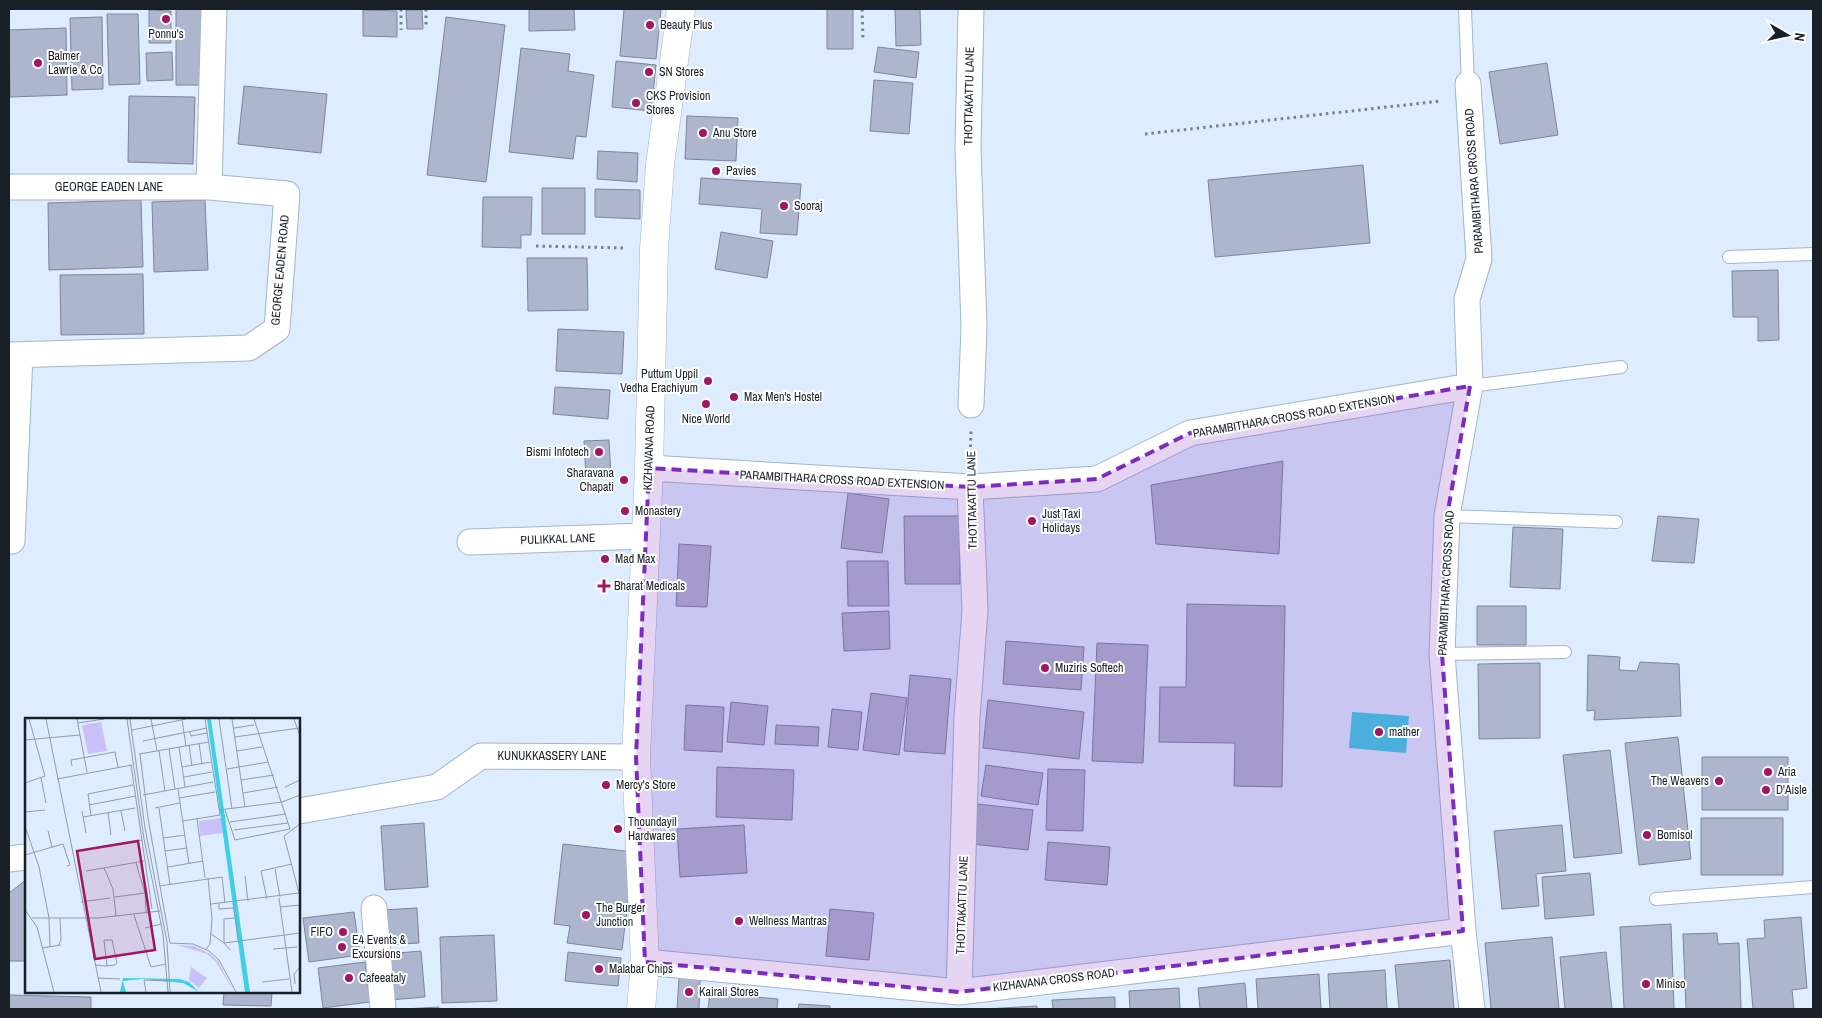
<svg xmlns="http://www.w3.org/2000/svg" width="1822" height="1018" font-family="'Archivo Narrow',sans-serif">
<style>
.water{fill:#3fd0e7}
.building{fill:#aeb6cf;stroke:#7d849c}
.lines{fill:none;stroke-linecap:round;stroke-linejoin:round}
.service-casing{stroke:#a2b5ca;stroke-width:14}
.minor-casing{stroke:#a2b5ca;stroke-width:27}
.tertiary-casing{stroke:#a2b5ca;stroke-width:29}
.path{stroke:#75818d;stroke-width:3;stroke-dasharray:2.5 4;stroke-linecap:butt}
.service{stroke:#fff;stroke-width:12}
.minor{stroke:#fff;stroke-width:25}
.tertiary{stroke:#fff;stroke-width:28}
.marked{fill:#7b2cbf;fill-opacity:0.2;stroke:#7b2cbf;stroke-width:4;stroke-dasharray:10 6;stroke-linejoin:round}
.poi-dot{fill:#a01662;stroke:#fff;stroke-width:2}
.labels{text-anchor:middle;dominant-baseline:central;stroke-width:4;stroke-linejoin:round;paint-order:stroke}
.poi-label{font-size:12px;fill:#181f27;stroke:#fff;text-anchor:start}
.street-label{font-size:12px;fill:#181f27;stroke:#fff}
.inset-road{fill:none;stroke:#8e9ba9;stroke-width:1}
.view{fill:#a01662;fill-opacity:0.15;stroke:#a01662;stroke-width:2.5}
.inset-edge{fill:none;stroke:#181f27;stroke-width:2.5}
</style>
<rect width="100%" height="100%" fill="#ddedff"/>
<path class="water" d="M 1352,712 L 1409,716 L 1406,753 L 1349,748 Z"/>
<path class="building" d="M 176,9 L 206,9 L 207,85 L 176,85 Z
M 529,9 L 574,9 L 575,30 L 529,31 Z
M 624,9 L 661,9 L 656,59 L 620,56 Z
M 827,9 L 853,9 L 853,49 L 827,49 Z
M 895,9 L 920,9 L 921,45 L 896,46 Z
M 149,10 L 171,11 L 171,43 L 149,43 Z
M 363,10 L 397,11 L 397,37 L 363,36 Z
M 406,10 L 422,10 L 423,29 L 407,29 Z
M 107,14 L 138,14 L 140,84 L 109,85 Z
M 102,17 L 103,89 L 72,90 L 70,18 Z
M 446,17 L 505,25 L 486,182 L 427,175 Z
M 66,28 L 67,95 L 10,97 L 9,30 Z
M 878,47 L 919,52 L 916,78 L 874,72 Z
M 521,48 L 570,54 L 568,71 L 594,75 L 586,137 L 576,136 L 573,159 L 509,152 Z
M 172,52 L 173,80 L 147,81 L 146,53 Z
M 616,61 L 656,65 L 651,111 L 612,107 Z
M 1547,63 L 1558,135 L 1500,144 L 1489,72 Z
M 874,80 L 913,83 L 909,134 L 870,131 Z
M 244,86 L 327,94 L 321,153 L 238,144 Z
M 129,96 L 195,97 L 193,164 L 128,162 Z
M 687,116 L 738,118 L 736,161 L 685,159 Z
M 598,151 L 638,153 L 637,182 L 597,179 Z
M 1363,165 L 1370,243 L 1215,257 L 1208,180 Z
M 701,178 L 801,184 L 797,235 L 760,233 L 762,209 L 699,204 Z
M 542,188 L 585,188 L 585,234 L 542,234 Z
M 595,189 L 640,190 L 640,219 L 595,217 Z
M 483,197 L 532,197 L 531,235 L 521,235 L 521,248 L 482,247 Z
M 141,200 L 143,267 L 49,270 L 48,203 Z
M 205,200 L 208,270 L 154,272 L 152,202 Z
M 721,232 L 773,241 L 767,278 L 715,269 Z
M 527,258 L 587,258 L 588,310 L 528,311 Z
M 1778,270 L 1779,340 L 1758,341 L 1758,317 L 1733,317 L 1732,271 Z
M 143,274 L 144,334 L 61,335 L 60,275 Z
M 558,329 L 624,332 L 622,374 L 556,371 Z
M 555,387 L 610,390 L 608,419 L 553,414 Z
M 609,440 L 611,477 L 586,478 L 584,441 Z
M 1283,461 L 1279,554 L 1156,544 L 1151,485 Z
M 848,493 L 889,499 L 882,553 L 841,548 Z
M 904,516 L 959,516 L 960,584 L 905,584 Z
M 1658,516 L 1699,519 L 1694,563 L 1652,561 Z
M 1513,527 L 1563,529 L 1560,589 L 1510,587 Z
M 679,544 L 711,546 L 707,607 L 676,606 Z
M 847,561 L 888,561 L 889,606 L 848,606 Z
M 1187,604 L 1285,606 L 1282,787 L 1234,786 L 1235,743 L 1159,742 L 1160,687 L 1186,687 Z
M 1477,606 L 1526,606 L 1526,645 L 1477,645 Z
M 889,611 L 890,649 L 844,651 L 842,613 Z
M 1006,641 L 1084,647 L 1081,690 L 1003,684 Z
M 1097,643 L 1148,645 L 1143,763 L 1092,761 Z
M 1588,655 L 1620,657 L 1619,670 L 1637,671 L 1640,662 L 1679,664 L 1681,716 L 1594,720 L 1595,710 L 1587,711 Z
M 1540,663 L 1540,738 L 1479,739 L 1478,664 Z
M 910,675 L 951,679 L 945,754 L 904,751 Z
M 871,693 L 907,698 L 899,755 L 863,750 Z
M 988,700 L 1084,712 L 1079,759 L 983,748 Z
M 731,702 L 768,706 L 764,745 L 727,742 Z
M 686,705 L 724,707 L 722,752 L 684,750 Z
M 832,709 L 862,712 L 858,750 L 828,747 Z
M 776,725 L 819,727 L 818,746 L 775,744 Z
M 1678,737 L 1691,859 L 1639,865 L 1625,743 Z
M 1610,750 L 1622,853 L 1574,858 L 1563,755 Z
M 1702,757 L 1788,757 L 1788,810 L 1702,810 Z
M 986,765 L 1043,773 L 1038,805 L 981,796 Z
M 717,767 L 794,770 L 792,820 L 716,817 Z
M 1048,769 L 1085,770 L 1083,831 L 1046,830 Z
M 977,804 L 1033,810 L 1028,850 L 972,844 Z
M 1701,818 L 1783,818 L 1783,875 L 1701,875 Z
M 424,823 L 428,887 L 385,890 L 381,826 Z
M 744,825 L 747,873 L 680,877 L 677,829 Z
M 1562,825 L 1566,871 L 1536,874 L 1539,906 L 1502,909 L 1494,831 Z
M 1048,842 L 1110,847 L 1107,885 L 1045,880 Z
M 563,844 L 634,852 L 622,950 L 567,943 L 570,926 L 554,924 Z
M 1590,873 L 1594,915 L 1545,919 L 1542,877 Z
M 26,880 L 26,961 L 9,961 L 9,893 Z
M 417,908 L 419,943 L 385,945 L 383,910 Z
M 830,909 L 874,913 L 869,960 L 826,956 Z
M 354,912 L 360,955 L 309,962 L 303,918 Z
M 1801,917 L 1807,988 L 1792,990 L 1794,1009 L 1753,1009 L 1747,939 L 1765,938 L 1764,920 Z
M 1671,924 L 1674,1009 L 1624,1009 L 1620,927 Z
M 1717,933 L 1718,944 L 1739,943 L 1741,1009 L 1686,1009 L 1683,934 Z
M 494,935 L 497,1001 L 442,1003 L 440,937 Z
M 1552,937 L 1559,1009 L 1491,1009 L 1485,943 Z
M 421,951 L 425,997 L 390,1000 L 386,954 Z
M 568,952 L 621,958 L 618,986 L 565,981 Z
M 1606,952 L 1612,1009 L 1565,1009 L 1560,957 Z
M 1450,960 L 1454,1009 L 1399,1009 L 1395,965 Z
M 365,962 L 370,1002 L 323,1008 L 318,968 Z
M 1385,970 L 1387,1009 L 1330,1009 L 1328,974 Z
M 1319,974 L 1321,1009 L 1258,1009 L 1256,979 Z
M 679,978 L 700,979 L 699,1009 L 677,1009 Z
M 1245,983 L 1247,1009 L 1200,1009 L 1198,988 Z
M 1179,988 L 1180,1009 L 1130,1009 L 1129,991 Z
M 224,992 L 272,992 L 271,1006 L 223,1005 Z
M 710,993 L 778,999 L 777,1009 L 708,1009 Z
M 9,995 L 91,997 L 91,1009 L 9,1009 Z
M 1115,997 L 1115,1009 L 1053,1009 L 1052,1000 Z
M 799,1004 L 830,1006 L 830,1009 L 798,1009 Z
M 1037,1006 L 1037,1009 L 985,1009 Z
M 439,1007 L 439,1009 L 404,1009 Z"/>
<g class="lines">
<defs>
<path id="service" d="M 1465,9 L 1468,84
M 1729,257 L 1813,254
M 1470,386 L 1621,367
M 1447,516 L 1616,522
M 1442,654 L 1565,652
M 1656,899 L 1813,887"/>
<path id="minor" d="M 971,9 L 968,147 L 974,327 L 971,405
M 1468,84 L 1479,259 L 1467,299 L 1470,386 L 1447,516 L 1442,654 L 1463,931 L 1472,1009
M 9,187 L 209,187 L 287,194 L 277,329 L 249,348 L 9,355
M 209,187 L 214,9
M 649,468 L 970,487 L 1097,479 L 1190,433 L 1470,386
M 12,541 L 20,355
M 470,542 L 645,536
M 299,811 L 437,787 L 481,756 L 636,757
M 9,859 L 26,857
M 374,908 L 383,1009
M 645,962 L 959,992 L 1463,931
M 959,992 L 967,717 L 975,610 L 970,487"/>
<path id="tertiary" d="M 641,1009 L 645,962 L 636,757 L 649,468 L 654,249 L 660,165 L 681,9"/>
</defs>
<use href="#service" class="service-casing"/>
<use href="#minor" class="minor-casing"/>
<use href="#tertiary" class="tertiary-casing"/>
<path class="path" d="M 401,9 L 401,30
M 426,9 L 426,26
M 862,9 L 863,39
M 1145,134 L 1441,101
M 536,246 L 626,248
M 970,460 L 971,431"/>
<use href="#service" class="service"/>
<use href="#minor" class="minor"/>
<use href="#tertiary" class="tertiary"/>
</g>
<path class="marked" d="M 1470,386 L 1447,516 L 1442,654 L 1463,931 L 959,992 L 645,962 L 636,757 L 649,468 L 970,487 L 1097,479 L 1190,433 Z"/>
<g class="poi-dot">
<circle cx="166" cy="19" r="5"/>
<circle cx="650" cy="25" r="5"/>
<circle cx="38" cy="63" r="5"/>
<circle cx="649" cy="72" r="5"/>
<circle cx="636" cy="103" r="5"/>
<circle cx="703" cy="133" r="5"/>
<circle cx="716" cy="171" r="5"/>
<circle cx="784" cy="206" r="5"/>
<circle cx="708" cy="381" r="5"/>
<circle cx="734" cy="397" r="5"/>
<circle cx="706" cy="404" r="5"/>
<circle cx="599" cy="452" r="5"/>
<circle cx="624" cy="480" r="5"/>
<circle cx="625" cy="511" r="5"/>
<circle cx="1032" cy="521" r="5"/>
<circle cx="605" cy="559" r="5"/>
<path d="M601.5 578.5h5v5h5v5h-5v5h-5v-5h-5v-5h5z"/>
<circle cx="1045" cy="668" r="5"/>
<circle cx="1379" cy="732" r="5"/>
<circle cx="1768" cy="772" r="5"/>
<circle cx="1719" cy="781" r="5"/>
<circle cx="606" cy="785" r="5"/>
<circle cx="1766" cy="790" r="5"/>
<circle cx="618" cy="829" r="5"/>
<circle cx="1647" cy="835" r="5"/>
<circle cx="586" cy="915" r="5"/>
<circle cx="739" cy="921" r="5"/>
<circle cx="343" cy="932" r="5"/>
<circle cx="342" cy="947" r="5"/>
<circle cx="599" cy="969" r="5"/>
<circle cx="349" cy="978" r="5"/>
<circle cx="1646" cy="984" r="5"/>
<circle cx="689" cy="992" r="5"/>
</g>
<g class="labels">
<g class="poi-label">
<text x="660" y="25">Beauty Plus</text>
<text x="166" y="34" text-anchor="middle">Ponnu's</text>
<text x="48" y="56">Balmer<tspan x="48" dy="14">Lawrie &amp; Co</tspan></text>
<text x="659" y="72">SN Stores</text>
<text x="646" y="96">CKS Provision<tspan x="646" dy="14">Stores</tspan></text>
<text x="713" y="133">Anu Store</text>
<text x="726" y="171">Pavies</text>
<text x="794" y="206">Sooraj</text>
<text x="698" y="374" text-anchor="end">Puttum Uppil<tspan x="698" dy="14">Vedha Erachiyum</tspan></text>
<text x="744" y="397">Max Men's Hostel</text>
<text x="706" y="419" text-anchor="middle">Nice World</text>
<text x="589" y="452" text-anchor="end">Bismi Infotech</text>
<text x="614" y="473" text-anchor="end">Sharavana<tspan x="614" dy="14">Chapati</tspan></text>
<text x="635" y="511">Monastery</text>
<text x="1042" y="514">Just Taxi<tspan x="1042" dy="14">Holidays</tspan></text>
<text x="615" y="559">Mad Max</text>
<text x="614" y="586">Bharat Medicals</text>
<text x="1055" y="668">Muziris Softech</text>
<text x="1389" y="732">mather</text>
<text x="1778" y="772">Aria</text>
<text x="1709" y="781" text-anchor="end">The Weavers</text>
<text x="616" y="785">Mercy's Store</text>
<text x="1776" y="790">D'Aisle</text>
<text x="628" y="822">Thoundayil<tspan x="628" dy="14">Hardwares</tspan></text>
<text x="1657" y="835">Bomisol</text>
<text x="596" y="908">The Burger<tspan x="596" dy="14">Junction</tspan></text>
<text x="749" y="921">Wellness Mantras</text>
<text x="333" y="932" text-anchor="end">FIFO</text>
<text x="352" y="940">E4 Events &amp;<tspan x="352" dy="14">Excursions</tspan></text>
<text x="609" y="969">Malabar Chips</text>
<text x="359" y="978">Cafeeataly</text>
<text x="1656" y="984">Miniso</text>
<text x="699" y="992">Kairali Stores</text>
</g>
<g class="street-label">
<text transform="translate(969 96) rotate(-89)">THOTTAKATTU LANE</text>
<text transform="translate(1474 181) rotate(-94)">PARAMBITHARA CROSS ROAD</text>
<text x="109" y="187">GEORGE EADEN LANE</text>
<text transform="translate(280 270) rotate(-85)">GEORGE EADEN ROAD</text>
<text transform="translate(1294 416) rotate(-10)">PARAMBITHARA CROSS ROAD EXTENSION</text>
<text transform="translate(649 448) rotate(-88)">KIZHAVANA ROAD</text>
<text transform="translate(842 480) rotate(3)">PARAMBITHARA CROSS ROAD EXTENSION</text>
<text transform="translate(972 500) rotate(-91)">THOTTAKATTU LANE</text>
<text transform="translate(558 539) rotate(-2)">PULIKKAL LANE</text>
<text transform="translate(1446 583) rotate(-87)">PARAMBITHARA CROSS ROAD</text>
<text x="552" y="756">KUNUKKASSERY LANE</text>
<text transform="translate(962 905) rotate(-88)">THOTTAKATTU LANE</text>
<text transform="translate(1054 980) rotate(-7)">KIZHAVANA CROSS ROAD</text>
</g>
</g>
<g transform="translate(25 718)">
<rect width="275" height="275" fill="#ddedff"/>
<path d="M 76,4 L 82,33 L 63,36 L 57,7 ZM 196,100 L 198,115 L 175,118 L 174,103 ZM 152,227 L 169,228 L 185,236 L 193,243 L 209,274 L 191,244 L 182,236 ZM 166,249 L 182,260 L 174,270 L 164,262 Z" fill="#c9bff9"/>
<path d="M 182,1 L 186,1 L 225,274 L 220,274 ZM 98,260 L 154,261 L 164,264 L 174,274 L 158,265 L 118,261 L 98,263 L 101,274 L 95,274 Z" fill="#3fd0e7"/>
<path class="inset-road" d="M 21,1 L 76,274M 52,1 L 62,54M 102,1 L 119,121 L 138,216 L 143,274M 105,1 L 120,110 L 142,224 L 145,274M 126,1 L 132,33M 194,1 L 207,91M 207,1 L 220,89M 269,1 L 275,18M 157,2 L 161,28M 53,5 L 79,1M 209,10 L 229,7M 107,12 L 161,1M 165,14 L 166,18 L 182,15M 210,19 L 274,10M 0,22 L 55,17M 118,23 L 182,10M 174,25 L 177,46M 164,27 L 167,48M 154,29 L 160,69M 144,31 L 150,71M 134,33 L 140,73M 212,33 L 237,29M 114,36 L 184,24M 115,36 L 123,100 L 145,225M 106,47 L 127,191M 47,48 L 46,42 L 90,34 L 93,49M 157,49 L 186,44M 202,51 L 243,44M 159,59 L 187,54M 16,60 L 21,85M 32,61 L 107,47M 216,62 L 249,57M 0,65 L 20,58 L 4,1M 260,69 L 275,62M 153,71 L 164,146M 218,75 L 253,69M 118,77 L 188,64M 154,80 L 190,74M 64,87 L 111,78M 130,90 L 155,85M 134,90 L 145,167M 194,92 L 257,84 L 275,77M 200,92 L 210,122 L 265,111 L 229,1M 57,93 L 61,115M 96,93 L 100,113M 0,94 L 20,92M 83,95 L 86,117M 66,98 L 63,76 L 108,67M 58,99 L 110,90M 172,101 L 180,160M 158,103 L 195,97 L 180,1M 205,104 L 261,96M 0,108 L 14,149 L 24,200 L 25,229M 209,112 L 263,105M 23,113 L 27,129M 138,120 L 160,117M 67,130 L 117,122M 140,133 L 162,130M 0,137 L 38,126 L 45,147 L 42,148M 111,145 L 120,175 L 121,194M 143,149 L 178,143M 79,150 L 88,171 L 91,198M 250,151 L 255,179M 61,153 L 119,143M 220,158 L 223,183M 134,168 L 197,159 L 200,185M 274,175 L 259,118 L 275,106M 90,179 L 120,175M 254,180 L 267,274M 242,181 L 236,153 L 267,146M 56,184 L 85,180M 208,185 L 213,222M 186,186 L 274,175M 194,186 L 194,191 L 208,190M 255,189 L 275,187M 0,192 L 12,209 L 29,274M 109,197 L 126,249 L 141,246M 7,200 L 73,200 L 135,193M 120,210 L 136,206M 186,216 L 199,225 L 275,215M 145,225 L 168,226 L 184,233 L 194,242 L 211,274M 33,228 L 36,222 L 35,200M 17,230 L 36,227M 181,231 L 185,226 L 187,201 L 183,160M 248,231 L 272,229M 205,232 L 199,225 L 199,201 L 209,200M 70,247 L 82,248 L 90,247 L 92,245 L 87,222 L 79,222 L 82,248M 73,260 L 95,261M 237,264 L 264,261M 270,266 L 269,256 L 275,249M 121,274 L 119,262 L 143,263"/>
<path class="view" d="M 113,123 L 130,232 L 70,241 L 52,133 Z"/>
<rect width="275" height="275" class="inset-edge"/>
</g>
<rect width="1822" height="1018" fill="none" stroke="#181f27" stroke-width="20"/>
<g transform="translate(1787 35) rotate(99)" stroke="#ffffff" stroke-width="4" paint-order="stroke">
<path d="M0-4L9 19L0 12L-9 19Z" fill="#181f27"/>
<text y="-8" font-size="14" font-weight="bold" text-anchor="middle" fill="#181f27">N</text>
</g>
</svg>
